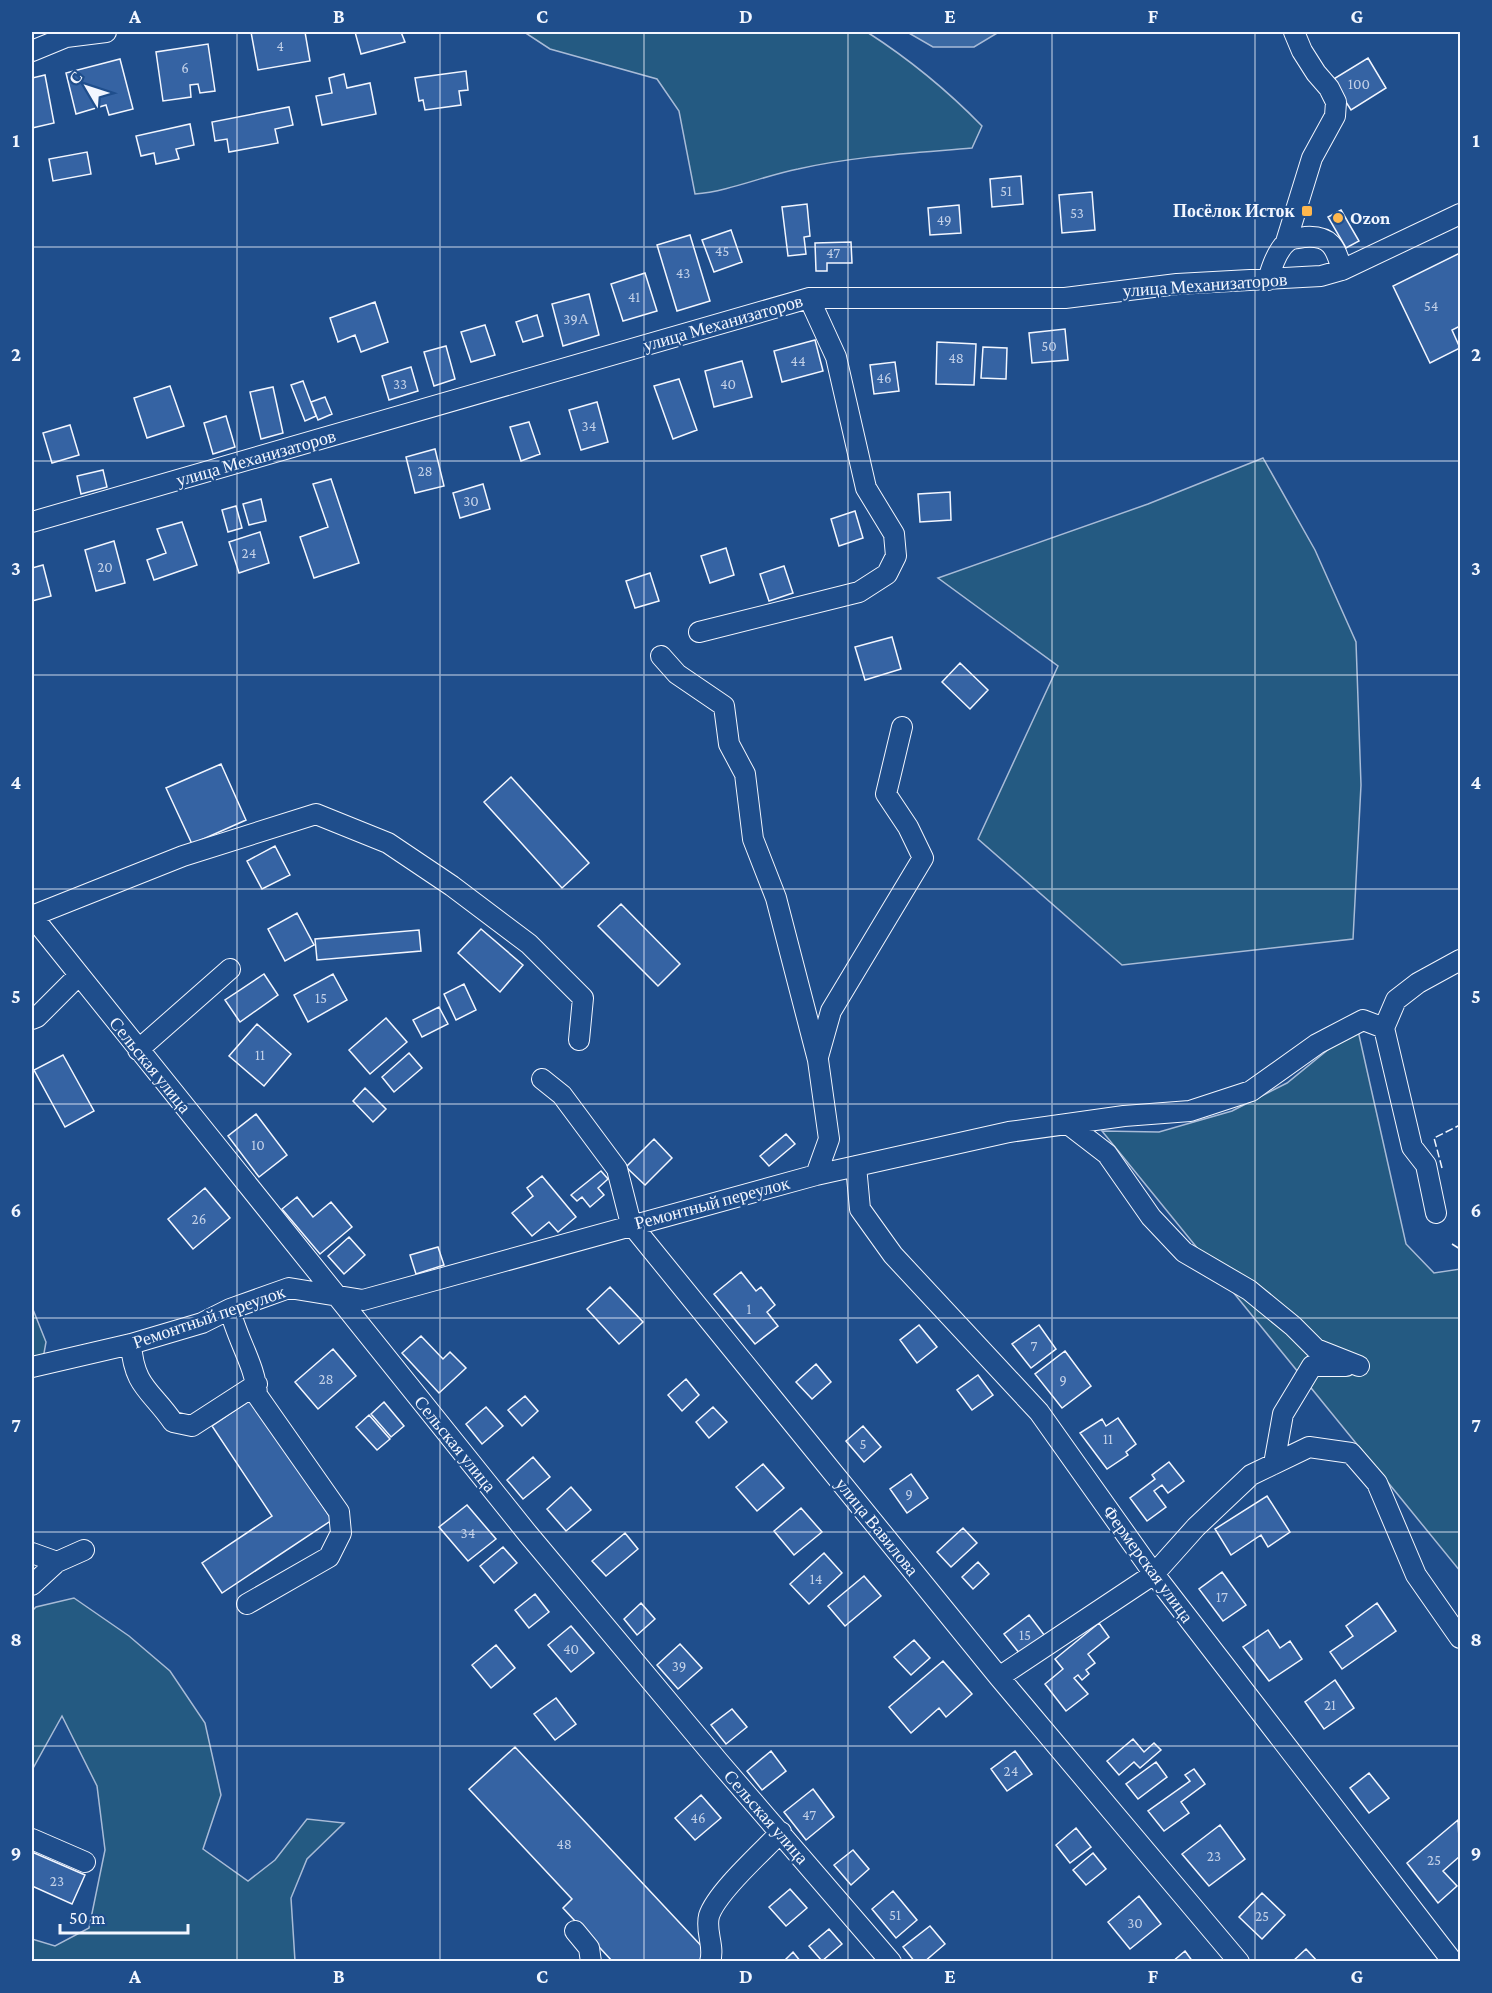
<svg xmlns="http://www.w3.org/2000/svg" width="1492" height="1993" font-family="'Crimson Pro',serif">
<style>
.green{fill:#245a82;stroke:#a8bbd7;stroke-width:1.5}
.water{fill:#3b69a3;stroke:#a8bbd7;stroke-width:1.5}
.building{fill:#3563a3;stroke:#f2f6ff;stroke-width:1.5}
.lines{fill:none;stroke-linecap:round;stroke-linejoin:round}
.minor-casing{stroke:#f2f6ff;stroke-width:22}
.minor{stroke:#1f4e8c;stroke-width:20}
.fence{stroke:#f2f6ff;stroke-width:1.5;stroke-dasharray:8 3;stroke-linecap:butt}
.grid{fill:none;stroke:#f2f6ff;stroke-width:1.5;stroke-opacity:0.55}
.poi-dot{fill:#ffb74d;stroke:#1f4e8c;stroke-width:2}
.labels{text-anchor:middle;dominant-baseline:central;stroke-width:4.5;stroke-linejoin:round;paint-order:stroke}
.number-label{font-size:15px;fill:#c3d1e8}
.poi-label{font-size:18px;font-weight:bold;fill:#f2f6ff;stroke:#1f4e8c;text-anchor:end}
.street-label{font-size:18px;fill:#f2f6ff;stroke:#1f4e8c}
.neatline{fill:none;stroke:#f2f6ff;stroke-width:2}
.grid-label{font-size:20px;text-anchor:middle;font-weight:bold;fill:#f2f6ff}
</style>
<rect width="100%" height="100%" fill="#1f4e8c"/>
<path class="green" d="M 524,32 L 867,32 C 909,59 947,90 982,126 L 972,148 C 914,153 855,156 798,169 C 763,176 730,191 695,194 L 679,111 L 657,79 L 550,49 Z
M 1263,458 L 1315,550 L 1356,642 L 1361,785 L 1353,939 L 1122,965 L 978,839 L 1058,666 L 938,578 L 1148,504 Z
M 1357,1026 L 1406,1244 L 1434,1273 L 1460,1269 L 1460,1571 L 1102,1131 L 1159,1132 L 1232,1111 L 1287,1083 Z
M 32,1307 L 46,1342 L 43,1359 L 32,1363 Z
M 74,1598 L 129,1636 L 170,1671 L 205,1723 L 221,1795 L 203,1849 L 248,1881 L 275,1860 L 307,1819 L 344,1823 L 307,1859 L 291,1898 L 295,1961 L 32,1961 L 32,1939 L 55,1946 L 89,1928 L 105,1850 L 97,1786 L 62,1716 L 32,1770 L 32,1611 L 36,1607 Z"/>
<path class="water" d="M 907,32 L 999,32 L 974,47 L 933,47 Z"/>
<path class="building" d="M 251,32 L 305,32 L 310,61 L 258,70 Z
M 355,32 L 401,32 L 405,42 L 361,54 Z
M 208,44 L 215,91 L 200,93 L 198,84 L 190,85 L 191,97 L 163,101 L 156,52 Z
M 1368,58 L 1386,88 L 1351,110 L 1332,80 Z
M 120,59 L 133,109 L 109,115 L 106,105 L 76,114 L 66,73 Z
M 466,71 L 468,90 L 459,91 L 461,105 L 425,110 L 423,100 L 419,101 L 415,78 Z
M 344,74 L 347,88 L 370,83 L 376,114 L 322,125 L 316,96 L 332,93 L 329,78 Z
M 45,75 L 54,123 L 32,128 L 32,78 Z
M 289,107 L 293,125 L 275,129 L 278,143 L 229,152 L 227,139 L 215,141 L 212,122 Z
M 190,124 L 194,145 L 176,149 L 179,159 L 156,164 L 154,153 L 141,156 L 136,136 Z
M 87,152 L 91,174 L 53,181 L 49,159 Z
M 1021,176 L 1023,204 L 992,207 L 990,179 Z
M 1092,192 L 1095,230 L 1062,233 L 1059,195 Z
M 807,204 L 810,236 L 804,237 L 806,254 L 788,256 L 782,207 Z
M 959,205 L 961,233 L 930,235 L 928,208 Z
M 1341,210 L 1359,241 L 1346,248 L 1328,217 Z
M 731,230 L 742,262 L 714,272 L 702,240 Z
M 690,235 L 710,301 L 677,311 L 657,245 Z
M 851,242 L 852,263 L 827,263 L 827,271 L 816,271 L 815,243 Z
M 1460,253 L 1460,326 L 1452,330 L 1460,348 L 1430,363 L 1393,286 Z
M 645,273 L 657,311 L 623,321 L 611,284 Z
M 589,294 L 599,335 L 563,346 L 552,304 Z
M 375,302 L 388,342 L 361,352 L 355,335 L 338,342 L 330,318 Z
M 537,315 L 543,336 L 523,342 L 516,322 Z
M 485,325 L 495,355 L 471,362 L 461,332 Z
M 1065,329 L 1068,360 L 1032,363 L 1029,333 Z
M 815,340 L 823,371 L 782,382 L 774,351 Z
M 937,342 L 976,344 L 974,385 L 936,384 Z
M 446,346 L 455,379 L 434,386 L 424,352 Z
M 983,347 L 1007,348 L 1006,379 L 981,378 Z
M 742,361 L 752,397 L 714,407 L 705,371 Z
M 895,362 L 899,391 L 874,394 L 870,365 Z
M 411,367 L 418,391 L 389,400 L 382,376 Z
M 679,379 L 697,430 L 673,439 L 654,386 Z
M 303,381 L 316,416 L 305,421 L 291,385 Z
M 170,386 L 184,426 L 147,438 L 134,398 Z
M 273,387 L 283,433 L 261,439 L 250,392 Z
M 325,397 L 332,414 L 318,420 L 311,402 Z
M 597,402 L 608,442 L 581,450 L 569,410 Z
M 226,416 L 235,447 L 213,454 L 204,423 Z
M 529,422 L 540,454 L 521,461 L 510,427 Z
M 70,425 L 79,455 L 52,463 L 43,433 Z
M 435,449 L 444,486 L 415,493 L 406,457 Z
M 103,470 L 107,487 L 81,494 L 77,476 Z
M 331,479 L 359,563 L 314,578 L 300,537 L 328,527 L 313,484 Z
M 483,484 L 490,509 L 460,518 L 453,493 Z
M 950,492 L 951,520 L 920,522 L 918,494 Z
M 261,499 L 266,521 L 249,525 L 243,504 Z
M 236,506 L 242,528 L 228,532 L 222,510 Z
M 855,511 L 863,538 L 839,546 L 831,519 Z
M 182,522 L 197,565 L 154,580 L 147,560 L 166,553 L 157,529 Z
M 260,532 L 269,563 L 239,573 L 229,542 Z
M 114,541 L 125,583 L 96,591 L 85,550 Z
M 726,548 L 734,575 L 710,583 L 701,556 Z
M 43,565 L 51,596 L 32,601 L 32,568 Z
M 784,566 L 793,593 L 769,601 L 760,574 Z
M 650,573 L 659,601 L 635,608 L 626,581 Z
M 892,637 L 901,669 L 865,680 L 855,647 Z
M 960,663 L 988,690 L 970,709 L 942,682 Z
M 221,764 L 246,820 L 192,844 L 166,788 Z
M 511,777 L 589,863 L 562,888 L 484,802 Z
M 275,846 L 290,875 L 262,889 L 247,861 Z
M 621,904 L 680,964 L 658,986 L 598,926 Z
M 297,913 L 314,945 L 285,961 L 268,929 Z
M 481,929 L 523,965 L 500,992 L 458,953 Z
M 419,930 L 421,951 L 317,960 L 315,939 Z
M 264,974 L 278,995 L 240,1022 L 225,1000 Z
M 333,974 L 347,1000 L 308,1022 L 294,995 Z
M 464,984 L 476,1010 L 456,1020 L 444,994 Z
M 439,1007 L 448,1024 L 422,1037 L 413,1020 Z
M 386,1018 L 407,1042 L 370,1074 L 349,1050 Z
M 257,1024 L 291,1054 L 264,1086 L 229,1056 Z
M 409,1053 L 422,1068 L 394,1092 L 382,1077 Z
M 63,1055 L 94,1111 L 65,1127 L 34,1070 Z
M 365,1088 L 386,1109 L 373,1122 L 353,1101 Z
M 256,1114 L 287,1155 L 259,1177 L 228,1136 Z
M 786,1134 L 795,1144 L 769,1166 L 760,1156 Z
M 654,1139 L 672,1158 L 645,1185 L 626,1167 Z
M 601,1171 L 608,1179 L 598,1188 L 604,1195 L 590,1207 L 582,1197 L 577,1201 L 571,1195 Z
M 542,1176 L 576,1217 L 558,1232 L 549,1222 L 532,1236 L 512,1213 L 533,1196 L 527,1188 Z
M 205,1188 L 230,1218 L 193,1249 L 168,1219 Z
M 297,1197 L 313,1217 L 331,1202 L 352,1227 L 320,1254 L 282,1209 Z
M 349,1237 L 365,1255 L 344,1274 L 328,1256 Z
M 438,1247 L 444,1265 L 416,1274 L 410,1255 Z
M 741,1272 L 756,1291 L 761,1287 L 775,1305 L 767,1312 L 778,1326 L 755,1344 L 714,1294 Z
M 610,1287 L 643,1322 L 619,1344 L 587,1309 Z
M 919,1325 L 937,1347 L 917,1363 L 900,1340 Z
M 1039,1325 L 1056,1349 L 1031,1368 L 1012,1344 Z
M 421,1336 L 443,1359 L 450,1352 L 466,1368 L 439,1393 L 402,1353 Z
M 333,1349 L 356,1376 L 318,1409 L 295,1382 Z
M 1065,1351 L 1091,1386 L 1062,1408 L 1035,1374 Z
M 816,1364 L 831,1382 L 812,1399 L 796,1382 Z
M 978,1375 L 993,1395 L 972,1410 L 957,1390 Z
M 686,1379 L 699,1395 L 682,1411 L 668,1395 Z
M 525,1396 L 538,1411 L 522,1426 L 508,1410 Z
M 252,1399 L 332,1520 L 222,1593 L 202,1563 L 272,1516 L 212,1426 Z
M 384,1402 L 404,1426 L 391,1437 L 371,1414 Z
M 486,1407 L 503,1426 L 482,1444 L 466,1424 Z
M 713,1407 L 727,1422 L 709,1438 L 696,1422 Z
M 369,1415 L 390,1439 L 377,1450 L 356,1427 Z
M 1118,1418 L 1136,1444 L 1126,1452 L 1128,1455 L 1107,1469 L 1080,1433 L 1102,1419 L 1106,1426 Z
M 863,1426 L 881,1447 L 864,1462 L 846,1441 Z
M 533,1457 L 550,1477 L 523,1499 L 507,1480 Z
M 1169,1462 L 1184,1481 L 1168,1493 L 1162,1485 L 1154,1491 L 1166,1507 L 1147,1521 L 1130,1498 L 1155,1479 L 1152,1475 Z
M 763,1464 L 784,1488 L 757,1511 L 736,1487 Z
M 911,1474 L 928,1498 L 907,1513 L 890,1489 Z
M 571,1487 L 591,1510 L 566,1531 L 547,1509 Z
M 1267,1496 L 1290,1532 L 1268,1547 L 1261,1535 L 1231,1555 L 1215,1529 Z
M 467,1505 L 496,1539 L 468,1561 L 439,1527 Z
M 801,1508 L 822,1532 L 794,1555 L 774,1531 Z
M 963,1528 L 977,1543 L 951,1567 L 937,1552 Z
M 625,1533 L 638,1549 L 606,1576 L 592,1561 Z
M 503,1547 L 517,1563 L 494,1583 L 480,1566 Z
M 824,1553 L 842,1573 L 809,1604 L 790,1584 Z
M 978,1562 L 989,1574 L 973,1589 L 962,1577 Z
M 1222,1572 L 1246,1605 L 1223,1621 L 1199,1589 Z
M 864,1576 L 881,1596 L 845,1626 L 828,1606 Z
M 535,1594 L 549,1612 L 529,1628 L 515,1610 Z
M 641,1603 L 655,1619 L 637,1635 L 624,1619 Z
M 1377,1603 L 1396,1631 L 1342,1669 L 1330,1652 L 1353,1636 L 1346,1626 Z
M 1029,1615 L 1045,1636 L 1020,1654 L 1004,1634 Z
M 1099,1623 L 1109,1637 L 1088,1654 L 1095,1663 L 1086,1670 L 1089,1674 L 1082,1680 L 1078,1675 L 1074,1678 L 1088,1694 L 1066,1711 L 1045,1684 L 1063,1669 L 1055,1659 Z
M 571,1626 L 594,1653 L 571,1672 L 548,1645 Z
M 1268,1630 L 1280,1648 L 1290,1641 L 1302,1659 L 1269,1681 L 1243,1647 Z
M 914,1640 L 930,1658 L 911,1675 L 894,1657 Z
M 680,1644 L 702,1668 L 678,1689 L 657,1665 Z
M 496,1645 L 515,1668 L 491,1688 L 472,1665 Z
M 943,1661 L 972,1694 L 946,1717 L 939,1708 L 911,1733 L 889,1707 Z
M 1335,1680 L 1354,1708 L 1324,1729 L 1305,1702 Z
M 556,1698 L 576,1724 L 555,1740 L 534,1714 Z
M 732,1709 L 747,1727 L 726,1744 L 711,1725 Z
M 1133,1739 L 1144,1752 L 1154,1743 L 1161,1750 L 1140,1768 L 1134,1762 L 1119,1775 L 1107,1761 Z
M 515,1747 L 707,1952 L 698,1962 L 613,1962 L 563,1908 L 572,1899 L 469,1789 Z
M 771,1751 L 786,1771 L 762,1790 L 747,1771 Z
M 1015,1751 L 1032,1774 L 1007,1791 L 991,1769 Z
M 1156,1762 L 1167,1777 L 1138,1799 L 1126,1784 Z
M 1194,1769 L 1205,1784 L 1181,1802 L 1189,1813 L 1164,1831 L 1148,1811 L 1190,1781 L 1185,1775 Z
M 1369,1773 L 1389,1798 L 1369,1813 L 1350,1788 Z
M 813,1789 L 834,1817 L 806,1840 L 784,1812 Z
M 701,1795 L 721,1818 L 695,1840 L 675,1818 Z
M 1458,1820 L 1460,1856 L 1443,1871 L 1457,1886 L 1438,1903 L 1407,1863 Z
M 1220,1825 L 1245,1859 L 1209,1886 L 1182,1854 Z
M 1076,1828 L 1091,1847 L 1070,1863 L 1056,1845 Z
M 853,1850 L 869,1869 L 851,1885 L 834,1865 Z
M 32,1852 L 85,1875 L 72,1904 L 32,1886 Z
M 1093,1853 L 1106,1869 L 1086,1885 L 1073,1870 Z
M 790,1889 L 807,1908 L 786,1926 L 769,1907 Z
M 893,1891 L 917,1920 L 896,1938 L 872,1909 Z
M 1262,1893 L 1285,1915 L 1262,1939 L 1239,1917 Z
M 1139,1896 L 1161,1924 L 1130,1949 L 1108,1922 Z
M 930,1926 L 945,1944 L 924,1962 L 915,1962 L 903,1947 Z
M 829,1929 L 842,1944 L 822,1961 L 809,1946 Z
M 1306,1949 L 1318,1962 L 1292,1962 Z
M 1185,1951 L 1193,1962 L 1172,1962 Z
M 793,1952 L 801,1962 L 783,1962 Z"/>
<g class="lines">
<defs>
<path id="minor" d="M 32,51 L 66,37 L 106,32
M 1286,242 L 1312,158 L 1335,116 L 1336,102 L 1329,88 L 1316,73 L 1302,51 L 1294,32
M 1268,280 C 1271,269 1277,250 1287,242 C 1291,238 1299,238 1305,237 C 1331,235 1336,248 1342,270
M 32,522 L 809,298 L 1065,298 L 1177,284 L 1321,276 L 1342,270 L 1460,214
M 699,632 L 859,592 L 887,574 L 896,556 L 894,534 L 866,488 L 836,357 L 809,298
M 661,656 L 677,674 L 724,706 L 729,744 L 745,774 L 753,839 L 776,898 L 818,1060 L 829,1139 L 816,1175
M 32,916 L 528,1534 L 718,1761 L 891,1962
M 32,916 L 183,856 L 316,814 L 388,843 L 452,886 L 529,944 L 583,998 L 579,1040
M 32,1019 L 37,1017 L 79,975
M 138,1050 L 230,969
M 818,1057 L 831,1011 L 923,858 L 908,827 L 886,794 L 902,727
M 542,1079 L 562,1095 L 617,1169 L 631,1224 L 999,1677 L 1239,1962
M 1068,1124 L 1107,1154 L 1151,1217 L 1184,1252 L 1249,1290 L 1293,1326 L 1316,1349 L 1359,1366
M 856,1166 L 860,1209 L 893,1255 L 1039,1412 L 1154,1574 L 1453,1962
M 1436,1213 L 1426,1165 L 1412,1147 L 1384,1028 L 1396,1000 L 1418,983 L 1460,960
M 230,1309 C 236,1338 256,1366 257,1395 L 339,1512 L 341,1533 L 329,1557 L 247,1604
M 131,1344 C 134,1387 151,1390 173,1422 L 192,1426 L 257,1384
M 32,1367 L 131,1344 L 202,1323 L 230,1309 L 289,1288 L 363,1300 L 816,1175 L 1009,1132 L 1124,1116 L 1190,1111 L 1251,1091 L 1317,1044 L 1363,1020 L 1384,1028
M 1274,1464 L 1283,1414 L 1312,1366 L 1346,1366
M 32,1553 L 57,1562 L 84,1550
M 32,1585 L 57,1562
M 999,1677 L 1154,1574 L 1196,1527 L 1251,1475 L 1309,1447 L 1351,1453 L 1377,1483 L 1416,1575 L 1460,1638
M 32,1839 L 85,1862
M 575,1931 L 589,1948 L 591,1962
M 710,1962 C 715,1946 705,1932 709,1916 C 716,1893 762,1852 781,1832"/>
</defs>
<use href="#minor" class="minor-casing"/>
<use href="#minor" class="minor"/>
<path class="fence" d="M 1442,1168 L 1434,1138 L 1460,1125
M 1452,1244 L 1460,1249"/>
</g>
<path class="grid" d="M 237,32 L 237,1962M 440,32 L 440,1962M 644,32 L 644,1962M 848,32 L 848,1962M 1052,32 L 1052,1962M 1255,32 L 1255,1962M 32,247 L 1460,247M 32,461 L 1460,461M 32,675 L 1460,675M 32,889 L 1460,889M 32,1104 L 1460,1104M 32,1318 L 1460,1318M 32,1532 L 1460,1532M 32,1746 L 1460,1746"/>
<g class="poi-dot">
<rect x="1301" y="205" width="12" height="12" rx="3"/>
<circle cx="1338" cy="218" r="6"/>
</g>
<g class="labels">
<g class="number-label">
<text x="280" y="46">4</text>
<text x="185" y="68">6</text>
<text x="1359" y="84">100</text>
<text x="1006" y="191">51</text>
<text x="1077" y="213">53</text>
<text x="944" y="220">49</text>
<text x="722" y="251">45</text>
<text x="833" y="253">47</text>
<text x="683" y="273">43</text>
<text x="634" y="297">41</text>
<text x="1431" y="306">54</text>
<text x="576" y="319">39А</text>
<text x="1049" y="346">50</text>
<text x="956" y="358">48</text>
<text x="798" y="361">44</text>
<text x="884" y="378">46</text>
<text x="400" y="384">33</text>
<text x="728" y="384">40</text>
<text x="589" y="426">34</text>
<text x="425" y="471">28</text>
<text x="471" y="501">30</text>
<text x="249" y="553">24</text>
<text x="105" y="567">20</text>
<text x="321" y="998">15</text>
<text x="260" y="1055">11</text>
<text x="258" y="1145">10</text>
<text x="199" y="1219">26</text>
<text x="749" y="1309">1</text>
<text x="1034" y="1346">7</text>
<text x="326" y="1379">28</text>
<text x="1063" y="1380">9</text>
<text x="1108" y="1439">11</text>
<text x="863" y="1444">5</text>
<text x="909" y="1494">9</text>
<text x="468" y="1533">34</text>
<text x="816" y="1579">14</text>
<text x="1222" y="1597">17</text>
<text x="1025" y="1635">15</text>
<text x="571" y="1649">40</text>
<text x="679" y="1666">39</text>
<text x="1330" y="1705">21</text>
<text x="1011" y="1771">24</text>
<text x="809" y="1815">47</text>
<text x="698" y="1818">46</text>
<text x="564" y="1844">48</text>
<text x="1214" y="1856">23</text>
<text x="1434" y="1860">25</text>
<text x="57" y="1881">23</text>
<text x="895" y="1915">51</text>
<text x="1262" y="1916">25</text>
<text x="1135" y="1923">30</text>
</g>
<g class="poi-label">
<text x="1295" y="211">Посёлок Исток</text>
<text x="1350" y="218" text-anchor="start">Ozon</text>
</g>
<g class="street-label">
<text transform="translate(1205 285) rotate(-4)">улица Механизаторов</text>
<text transform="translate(723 323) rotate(-16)">улица Механизаторов</text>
<text transform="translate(256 458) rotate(-16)">улица Механизаторов</text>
<text transform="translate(150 1065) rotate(51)">Сельская улица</text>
<text transform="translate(712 1203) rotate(-15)">Ремонтный переулок</text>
<text transform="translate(209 1317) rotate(-19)">Ремонтный переулок</text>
<text transform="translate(455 1444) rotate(51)">Сельская улица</text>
<text transform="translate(877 1527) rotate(51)">улица Вавилова</text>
<text transform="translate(1148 1564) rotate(54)">Фермерская улица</text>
<text transform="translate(766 1817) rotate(49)">Сельская улица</text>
</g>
</g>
<rect width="1492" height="1993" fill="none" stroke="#1f4e8c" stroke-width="66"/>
<g transform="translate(87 87) rotate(309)" stroke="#1f4e8c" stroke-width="4.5" paint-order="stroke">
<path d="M0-4.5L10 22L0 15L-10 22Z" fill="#f2f6ff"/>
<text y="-9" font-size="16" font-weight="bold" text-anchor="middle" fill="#f2f6ff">С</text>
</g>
<path d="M60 1924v9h128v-9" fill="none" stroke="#f2f6ff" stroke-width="3"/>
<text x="69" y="1924" font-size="18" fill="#f2f6ff" stroke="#1f4e8c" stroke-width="4.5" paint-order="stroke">50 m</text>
<rect x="33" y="33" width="1426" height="1927" class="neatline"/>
<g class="grid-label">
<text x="135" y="23">A</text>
<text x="339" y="23">B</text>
<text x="542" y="23">C</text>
<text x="746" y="23">D</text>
<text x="950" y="23">E</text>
<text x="1153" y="23">F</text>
<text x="1357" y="23">G</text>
<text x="16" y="147">1</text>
<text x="1476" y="147">1</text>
<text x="16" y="361">2</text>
<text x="1476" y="361">2</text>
<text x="16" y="575">3</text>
<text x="1476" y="575">3</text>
<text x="16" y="789">4</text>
<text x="1476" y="789">4</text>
<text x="16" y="1003">5</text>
<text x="1476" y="1003">5</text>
<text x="16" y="1217">6</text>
<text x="1476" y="1217">6</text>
<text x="16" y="1432">7</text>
<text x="1476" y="1432">7</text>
<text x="16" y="1646">8</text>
<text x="1476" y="1646">8</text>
<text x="16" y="1860">9</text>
<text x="1476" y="1860">9</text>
<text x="135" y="1983">A</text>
<text x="339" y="1983">B</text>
<text x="542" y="1983">C</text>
<text x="746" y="1983">D</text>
<text x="950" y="1983">E</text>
<text x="1153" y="1983">F</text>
<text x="1357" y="1983">G</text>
</g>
</svg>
